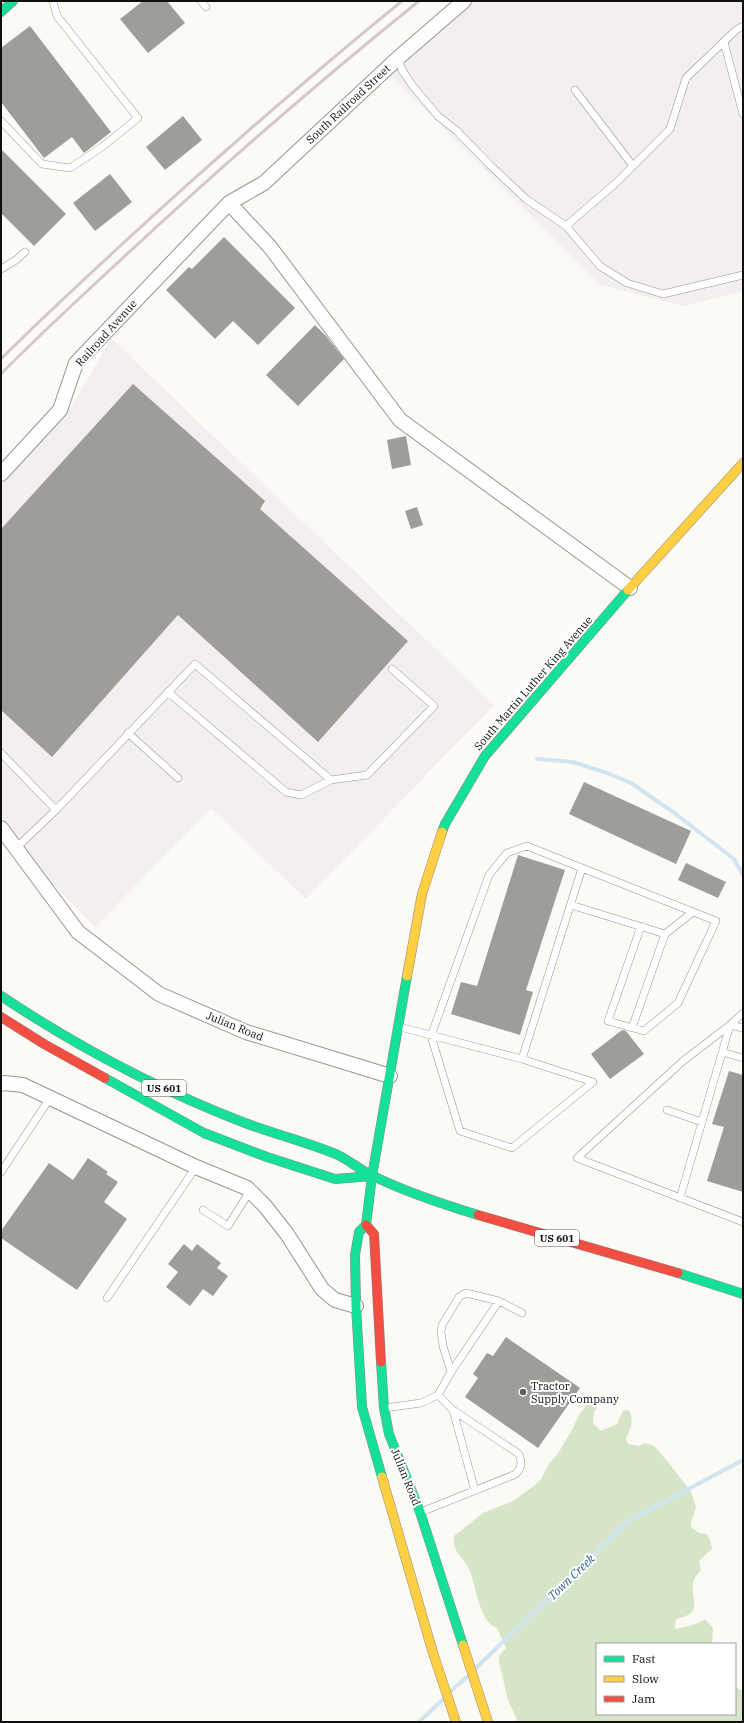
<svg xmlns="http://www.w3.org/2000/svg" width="744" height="1723" font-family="'IBM Plex Serif',serif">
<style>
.industrial{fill:#f3eef0}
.forest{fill:#d6e5c7}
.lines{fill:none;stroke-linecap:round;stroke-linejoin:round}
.stream{stroke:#d0e5f1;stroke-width:4}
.building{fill:#9f9d9a}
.lane-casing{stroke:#959593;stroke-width:8}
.street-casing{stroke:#959593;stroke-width:16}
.fast-casing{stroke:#8c8b89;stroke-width:10}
.slow-casing{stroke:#8c8b89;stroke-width:10}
.jam-casing{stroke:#8c8b89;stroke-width:10}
.lane{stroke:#fefefe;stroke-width:7}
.street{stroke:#fefefe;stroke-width:14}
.fast{stroke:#16e098;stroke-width:9}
.slow{stroke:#ffcf43;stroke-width:9}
.jam{stroke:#f24e42;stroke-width:9}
.rail{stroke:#d6c8c7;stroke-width:3}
.poi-dot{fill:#626160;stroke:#fff;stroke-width:1.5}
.labels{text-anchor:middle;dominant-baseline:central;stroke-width:4;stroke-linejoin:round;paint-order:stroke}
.shield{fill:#fff;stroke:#575757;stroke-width:1}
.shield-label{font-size:10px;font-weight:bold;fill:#0f0f0f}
.street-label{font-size:11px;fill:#0f0f0f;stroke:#fff}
.poi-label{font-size:11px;fill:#0f0f0f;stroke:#fff;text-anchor:start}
.water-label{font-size:12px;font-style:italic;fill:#276292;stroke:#fff}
</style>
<rect width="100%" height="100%" fill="#fbfaf5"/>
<path class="industrial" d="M 463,1 L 743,1 L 743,291 L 684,306 L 600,285 L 380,65 Z
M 111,338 L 494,705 L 306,899 L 211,808 L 95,927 L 37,867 L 1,815 L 1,484 L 71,408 Z"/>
<path class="forest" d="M 587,1404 L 599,1404 L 594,1412 L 593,1423 L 601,1431 L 617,1424 L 623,1411 L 629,1410 C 634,1421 631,1428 626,1438 L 628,1444 L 639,1446 L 645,1443 L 654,1446 L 669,1463 L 691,1492 L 696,1507 L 690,1526 L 699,1533 L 707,1534 L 710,1540 L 712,1549 L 699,1561 L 701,1570 C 699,1573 695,1576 694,1580 C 688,1597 707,1613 676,1619 L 675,1629 C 687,1626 695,1626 705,1619 L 713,1628 L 712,1644 L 597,1644 L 597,1714 L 735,1714 L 735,1687 L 743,1691 L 743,1722 L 518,1722 L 508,1700 L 499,1662 L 499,1656 L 506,1648 L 497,1628 C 480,1623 476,1587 470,1571 C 464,1557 452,1553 454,1536 L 483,1513 L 513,1501 L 535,1485 L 541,1479 L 549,1464 L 557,1455 L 572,1430 L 579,1415 Z"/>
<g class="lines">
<path class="stream" d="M 537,759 L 573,762 L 607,773 L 631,783 L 673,812 L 734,859 L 743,875
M 476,1668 L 628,1521 L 743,1460
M 451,1691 L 467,1677
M 419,1722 L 442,1700"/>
</g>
<path class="building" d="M 143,1 L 167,1 L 185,23 L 148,53 L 120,19 Z
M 30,26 L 111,132 L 84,153 L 72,137 L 44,158 L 1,102 L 1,48 Z
M 183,116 L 202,140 L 165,170 L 146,147 Z
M 1,149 L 66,214 L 34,246 L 1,213 Z
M 110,174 L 132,202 L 95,231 L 73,203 Z
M 224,237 L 295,308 L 258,345 L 233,321 L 215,339 L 166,290 L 189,267 L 192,269 Z
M 315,325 L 326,336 L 344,359 L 298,406 L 266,375 Z
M 133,384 L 265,501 L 260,509 L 408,641 L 318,742 L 178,615 L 52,757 L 1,710 L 1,529 Z
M 406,436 L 411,465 L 392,469 L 387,440 Z
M 417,507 L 423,525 L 411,529 L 405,511 Z
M 584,782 L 691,831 L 676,864 L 569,814 Z
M 518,855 L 565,870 L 526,990 L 533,992 L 520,1035 L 451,1014 L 461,982 L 477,986 Z
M 686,863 L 726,882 L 718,898 L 678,880 Z
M 622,1030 L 626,1031 L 644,1054 L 610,1079 L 591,1054 Z
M 729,1071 L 743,1075 L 743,1192 L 707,1181 L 724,1127 L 712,1124 Z
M 88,1158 L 108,1172 L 106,1174 L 118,1182 L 104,1202 L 127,1219 L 77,1290 L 1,1238 L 1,1231 L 49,1163 L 73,1180 Z
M 184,1244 L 192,1251 L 197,1244 L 221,1263 L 217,1268 L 228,1276 L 213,1296 L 203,1289 L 190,1306 L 166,1287 L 178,1272 L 168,1264 Z
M 506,1337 L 580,1388 L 538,1448 L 465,1397 L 478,1378 L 473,1374 L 487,1353 L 493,1356 Z"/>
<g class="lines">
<defs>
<path id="lane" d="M 201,1 L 206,7
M 743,26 L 736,30 L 686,78 L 670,129 L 617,182 L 566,226 L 600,266 L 627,283 L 663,294 L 743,275
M 724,42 L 743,114
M 398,58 L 402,70 L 412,85 L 438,116 L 457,131 L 490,165 L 526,199 L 566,226
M 575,90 L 633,166
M 1,121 L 42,164 L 70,168 L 102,147 L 138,118 L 57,16 L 53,1
M 1,269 L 16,260 L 25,252
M 168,692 L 286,792 L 301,795 L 331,780
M 128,733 L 178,778
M 1,753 L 56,810 L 16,848
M 56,810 L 195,664 L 331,780 L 367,775 L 434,706 L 392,669
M 582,868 L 716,921 L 678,1003 L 644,1031 L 608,1021 L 641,926
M 571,905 L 665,934 L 693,912
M 400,1027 L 522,1059 L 582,868 L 527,846 L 507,853 L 489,875 L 431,1036 L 460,1131 L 512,1148 L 593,1082 L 522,1059
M 632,1028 L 665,934
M 743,1028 L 730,1025 L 683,1061 L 577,1158 L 743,1222
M 722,1052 L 743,1058
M 667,1110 L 702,1122
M 1,1172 L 50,1098
M 680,1198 L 730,1025 L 743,1013
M 203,1210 L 228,1226 L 250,1191
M 107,1298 L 196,1167
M 451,1372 L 443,1346 L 441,1332 L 442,1325 L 459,1297 L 466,1293 L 499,1301 L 522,1313
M 385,1408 L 421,1403 L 438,1395 L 451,1372 L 499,1301
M 453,1410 L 475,1491
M 421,1512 L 516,1474 C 522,1467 522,1463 519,1454 L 453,1410 L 438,1395"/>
<path id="street" d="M 229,203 L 270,247 L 400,420 L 630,588
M 1,474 L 60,410 L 76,363 L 229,203 L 264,183 L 398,58 L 464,1
M 1,828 L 78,932 L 159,994 L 246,1032 L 390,1076
M 1,1084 L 4,1083 L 23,1085 L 196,1167 L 247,1188 L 265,1206 L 287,1234 L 322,1289 L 335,1300 L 356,1306"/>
<path id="fast" d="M 1,12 L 13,1
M 442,832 L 445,824 L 485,756 L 628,590
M 1,996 C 78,1047 159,1090 245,1123 C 275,1134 306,1142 336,1154 C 349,1160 360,1170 373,1176 C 406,1192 442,1204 478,1215
M 105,1078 L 204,1133 L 267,1157 L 335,1179 L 372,1176
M 678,1273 L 743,1294
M 381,1362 L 384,1408 L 389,1434 L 420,1512 L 463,1645
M 382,1477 L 362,1407 L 356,1306 L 355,1255 L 359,1232 L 366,1225 L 372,1176 L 407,976"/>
<path id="slow" d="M 628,590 L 743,463
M 407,976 L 422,894 L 442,832
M 382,1477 L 433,1653 L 456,1722
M 463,1645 L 488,1722"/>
<path id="jam" d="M 1,1017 L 44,1044 L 105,1078
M 478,1215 L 678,1273
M 366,1225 L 374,1234 L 381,1362"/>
</defs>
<use href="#lane" class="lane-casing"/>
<use href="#street" class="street-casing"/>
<use href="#fast" class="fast-casing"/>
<use href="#slow" class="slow-casing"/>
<use href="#jam" class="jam-casing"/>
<use href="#lane" class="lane"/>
<use href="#street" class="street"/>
<use href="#fast" class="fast"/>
<use href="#slow" class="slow"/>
<use href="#jam" class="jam"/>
<path class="rail" d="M 1,359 C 39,321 79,284 119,247 C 211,162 305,80 402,1
M 1,374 C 41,333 84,294 126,255 C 221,167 318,82 419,1"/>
</g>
<circle class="poi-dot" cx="523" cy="1392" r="4"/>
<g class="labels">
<g class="shield">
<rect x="142" y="1080" width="44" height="16" rx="3"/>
<rect x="535" y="1230" width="44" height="16" rx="3"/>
</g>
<g class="shield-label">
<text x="164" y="1088">US 601</text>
<text x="557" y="1238">US 601</text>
</g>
<g class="street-label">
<text transform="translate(348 104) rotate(-43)">South Railroad Street</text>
<text transform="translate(106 333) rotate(-48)">Railroad Avenue</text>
<text transform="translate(533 683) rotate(-49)">South Martin Luther King Avenue</text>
<text transform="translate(235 1026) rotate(22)">Julian Road</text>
<text transform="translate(406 1477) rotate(68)">Julian Road</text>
</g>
<g class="poi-label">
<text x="531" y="1386">Tractor<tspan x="531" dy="13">Supply Company</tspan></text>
</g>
<g class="water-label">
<text transform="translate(571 1577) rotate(-44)">Town Creek</text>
</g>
</g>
<rect width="744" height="1723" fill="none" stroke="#0f0f0f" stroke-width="4"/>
<rect x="596" y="1643" width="140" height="72" fill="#ffffff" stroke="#9f9f9f"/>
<rect x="604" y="1656" width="20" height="6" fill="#16e098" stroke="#9f9f9f"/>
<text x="632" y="1663" font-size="12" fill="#0f0f0f">Fast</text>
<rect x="604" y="1676" width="20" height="6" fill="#ffcf43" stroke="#9f9f9f"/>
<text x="632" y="1683" font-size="12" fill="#0f0f0f">Slow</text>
<rect x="604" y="1696" width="20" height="6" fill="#f24e42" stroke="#9f9f9f"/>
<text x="632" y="1703" font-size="12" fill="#0f0f0f">Jam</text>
</svg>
